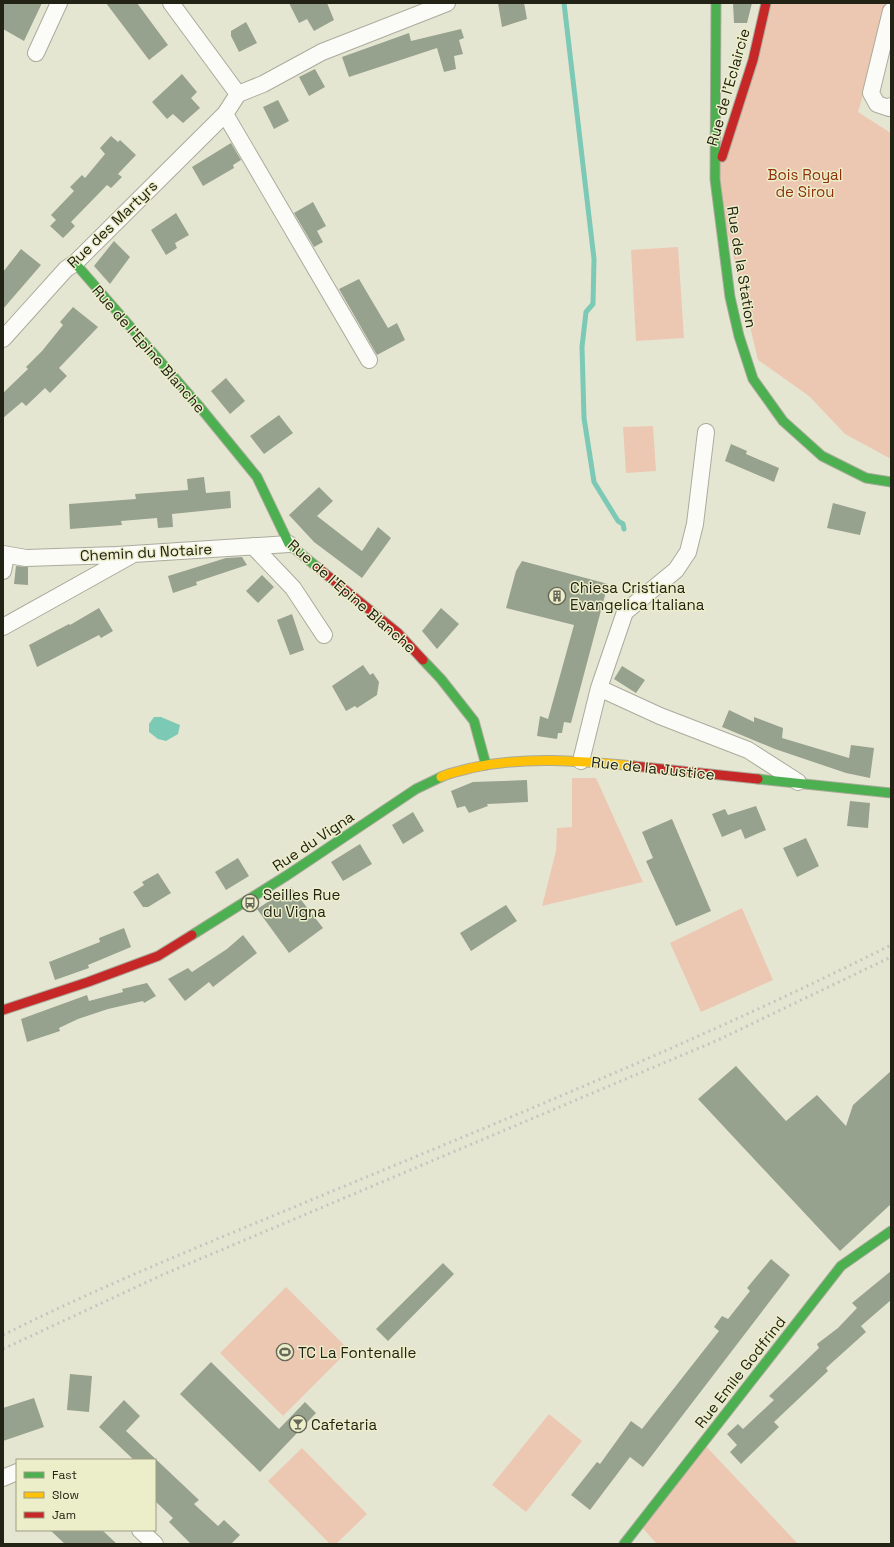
<svg xmlns="http://www.w3.org/2000/svg" width="894" height="1547" font-family="'Space Grotesk',sans-serif">
<style>
.green{fill:#ecc8b3}
.water{fill:#7cc9b5}
.lines{fill:none;stroke-linecap:round;stroke-linejoin:round}
.stream{stroke:#7cc9b5;stroke-width:5}
.building{fill:#96a18e}
.street-casing{stroke:#abab9c;stroke-width:18}
.fast-casing{stroke:#abab9c;stroke-width:11}
.slow-casing{stroke:#abab9c;stroke-width:11}
.jam-casing{stroke:#abab9c;stroke-width:11}
.street{stroke:#fbfbf8;stroke-width:16}
.fast{stroke:#4caf50;stroke-width:9}
.slow{stroke:#ffc107;stroke-width:9}
.jam{stroke:#c62828;stroke-width:9}
.rail{stroke:#c6c6c1;stroke-width:3;stroke-dasharray:2 4;stroke-linecap:butt}
.labels{text-anchor:middle;dominant-baseline:central;stroke-width:3;stroke-linejoin:round;paint-order:stroke}
.street-label{font-size:15px;fill:#222315;stroke:#eceeca}
.park-label{font-size:15px;fill:#8e310a;stroke:#eceeca}
.poi-label{font-size:15px;fill:#222315;stroke:#eceeca;text-anchor:start}
</style>
<rect width="100%" height="100%" fill="#e5e6d2"/>
<path class="green" d="M 766,3 L 890,3 L 858,112 L 891,133 L 891,459 L 845,434 L 809,396 L 758,360 L 715,179 Z
M 678,247 L 684,338 L 636,341 L 631,250 Z
M 653,426 L 656,471 L 626,473 L 623,427 Z
M 572,778 L 596,778 L 643,882 L 542,906 L 556,851 L 557,828 L 572,827 Z
M 742,908 L 773,980 L 701,1012 L 670,943 Z
M 286,1287 L 349,1350 L 283,1416 L 220,1353 Z
M 549,1414 L 582,1441 L 526,1512 L 492,1485 Z
M 702,1442 L 798,1544 L 657,1544 L 639,1524 Z
M 302,1448 L 367,1514 L 336,1544 L 330,1544 L 268,1481 Z"/>
<path class="water" d="M 154,717 L 161,717 L 180,725 L 178,734 L 166,741 L 158,739 L 149,732 L 149,724 Z"/>
<g class="lines">
<path class="stream" d="M 564,3 L 594,259 L 593,304 L 586,312 L 582,347 L 584,418 L 594,482 L 618,521 L 623,524 L 624,529"/>
</g>
<path class="building" d="M 3,3 L 42,3 L 24,41 L 3,29 Z
M 106,3 L 137,3 L 168,45 L 149,60 Z
M 289,3 L 327,3 L 334,20 L 314,31 L 307,19 L 299,23 Z
M 498,3 L 524,3 L 527,19 L 502,27 Z
M 733,3 L 752,3 L 747,23 L 734,23 Z
M 246,22 L 257,43 L 239,52 L 231,36 L 231,31 Z
M 461,29 L 464,38 L 459,40 L 463,54 L 454,56 L 456,69 L 444,72 L 437,48 L 349,77 L 342,57 L 409,33 L 411,41 Z
M 315,69 L 325,87 L 309,96 L 299,77 Z
M 182,74 L 197,92 L 191,98 L 200,108 L 183,123 L 173,114 L 167,119 L 152,102 Z
M 278,100 L 289,121 L 274,129 L 263,107 Z
M 111,136 L 118,142 L 120,140 L 136,155 L 118,174 L 122,177 L 111,188 L 107,185 L 71,222 L 75,226 L 63,238 L 50,226 L 56,220 L 51,215 L 74,191 L 70,187 L 82,175 L 85,178 L 105,154 L 100,148 Z
M 231,143 L 241,160 L 233,165 L 234,168 L 203,186 L 192,167 Z
M 313,202 L 326,226 L 317,231 L 323,242 L 314,247 L 294,213 Z
M 176,213 L 189,235 L 175,243 L 177,248 L 166,255 L 151,230 Z
M 114,241 L 130,257 L 110,284 L 94,266 Z
M 21,249 L 41,265 L 3,309 L 3,272 Z
M 359,279 L 388,328 L 397,323 L 405,340 L 377,355 L 339,289 Z
M 73,307 L 98,327 L 59,368 L 67,376 L 50,393 L 45,388 L 26,406 L 22,402 L 3,418 L 3,393 L 28,369 L 26,367 L 42,351 L 63,325 L 60,322 Z
M 226,378 L 245,401 L 230,414 L 211,391 Z
M 279,415 L 293,433 L 264,454 L 250,436 Z
M 731,444 L 747,451 L 746,454 L 779,468 L 774,482 L 725,461 Z
M 204,477 L 206,493 L 230,491 L 231,508 L 172,514 L 173,527 L 158,528 L 157,518 L 121,521 L 122,525 L 70,529 L 69,504 L 136,499 L 135,494 L 188,490 L 187,479 Z
M 319,487 L 333,501 L 317,516 L 362,551 L 378,527 L 391,538 L 362,578 L 314,542 L 289,515 Z
M 833,503 L 866,512 L 860,535 L 827,528 Z
M 242,557 L 247,565 L 196,582 L 197,585 L 173,593 L 168,576 L 226,558 Z
M 522,561 L 608,584 L 571,723 L 564,722 L 562,733 L 558,733 L 557,739 L 537,736 L 540,716 L 548,719 L 574,625 L 506,608 L 516,571 Z
M 16,566 L 28,567 L 28,585 L 14,584 Z
M 262,575 L 274,587 L 258,603 L 246,591 Z
M 99,608 L 113,631 L 101,638 L 99,635 L 37,667 L 29,645 L 69,624 L 70,625 Z
M 441,608 L 459,624 L 437,649 L 422,631 Z
M 292,614 L 304,650 L 290,655 L 277,620 Z
M 363,665 L 370,675 L 373,673 L 379,682 L 377,695 L 357,708 L 355,706 L 346,711 L 332,686 Z
M 622,666 L 645,680 L 636,693 L 614,679 Z
M 729,710 L 754,722 L 754,717 L 783,728 L 782,738 L 849,758 L 851,745 L 874,748 L 870,778 L 846,773 L 775,749 L 722,727 Z
M 527,780 L 528,802 L 487,804 L 488,806 L 469,813 L 465,806 L 457,808 L 451,791 L 473,782 Z
M 850,801 L 870,803 L 868,828 L 847,826 Z
M 756,806 L 766,830 L 745,839 L 741,829 L 722,837 L 712,814 L 725,809 L 728,815 Z
M 413,812 L 424,831 L 403,844 L 392,825 Z
M 672,819 L 711,911 L 676,926 L 646,861 L 653,858 L 642,832 Z
M 806,838 L 819,866 L 797,877 L 783,848 Z
M 360,844 L 372,864 L 343,881 L 331,862 Z
M 238,858 L 249,876 L 226,890 L 215,872 Z
M 158,873 L 171,893 L 148,907 L 143,907 L 133,892 L 144,885 L 142,882 Z
M 291,887 L 323,928 L 289,953 L 257,909 Z
M 506,905 L 517,921 L 471,951 L 460,933 Z
M 124,928 L 131,947 L 88,965 L 89,968 L 55,980 L 49,962 L 100,942 L 99,938 Z
M 243,935 L 257,953 L 213,987 L 209,982 L 185,1001 L 168,979 L 188,968 L 192,972 L 227,949 Z
M 147,983 L 156,996 L 144,1003 L 143,1001 L 108,1009 L 78,1019 L 59,1028 L 60,1031 L 27,1042 L 21,1019 L 87,995 L 89,1001 L 123,992 L 122,989 Z
M 736,1066 L 786,1121 L 817,1095 L 846,1126 L 853,1105 L 891,1071 L 891,1204 L 840,1251 L 698,1099 Z
M 771,1259 L 790,1275 L 643,1467 L 630,1457 L 590,1510 L 571,1495 L 597,1462 L 600,1464 L 631,1421 L 642,1429 L 719,1331 L 714,1327 L 722,1316 L 728,1319 L 750,1291 L 747,1288 Z
M 443,1263 L 454,1274 L 388,1341 L 376,1329 Z
M 891,1271 L 891,1300 L 861,1326 L 866,1332 L 826,1368 L 828,1371 L 774,1422 L 779,1427 L 741,1464 L 730,1452 L 737,1445 L 727,1434 L 738,1424 L 743,1429 L 774,1400 L 769,1396 L 819,1348 L 817,1344 L 838,1328 L 857,1308 L 852,1303 Z
M 211,1362 L 279,1429 L 305,1402 L 316,1413 L 260,1472 L 180,1394 Z
M 70,1374 L 92,1376 L 89,1412 L 67,1410 Z
M 34,1398 L 44,1427 L 3,1441 L 3,1408 Z
M 124,1400 L 140,1416 L 126,1431 L 199,1500 L 194,1504 L 218,1526 L 224,1520 L 240,1535 L 231,1544 L 191,1544 L 169,1522 L 173,1518 L 155,1501 L 155,1460 L 134,1460 L 99,1427 Z
M 50,1530 L 102,1530 L 117,1544 L 65,1544 Z"/>
<g class="lines">
<defs>
<path id="street" d="M 171,3 L 238,94
M 891,11 L 871,93 L 877,104 L 889,108 L 891,106
M 36,53 L 59,3
M 225,114 L 369,360
M 3,339 L 66,269 L 75,263 L 225,114 L 238,94 L 263,84 L 322,52 L 447,3
M 253,546 L 293,588 L 324,635
M 3,554 L 26,558 L 117,555 L 289,544
M 3,571 L 6,555
M 3,627 L 132,555
M 599,688 L 660,716 L 748,750 L 798,782
M 581,761 L 599,688 L 625,612 L 676,570 L 688,552 L 695,524 L 706,432
M 3,1478 L 17,1472
M 140,1530 L 155,1544"/>
<path id="fast" d="M 716,3 L 715,179 L 730,297 L 739,336 L 753,379 L 783,421 L 822,456 L 866,478 L 891,482
M 75,263 L 199,406 L 257,477 L 289,544 L 317,567
M 423,660 L 441,679 L 474,721 L 486,765
M 758,779 L 891,793
M 192,935 L 286,876 L 416,789 L 441,777
M 624,1544 L 841,1266 L 891,1231"/>
<path id="slow" d="M 441,777 C 451,772 461,771 471,768 C 525,756 579,761 634,766"/>
<path id="jam" d="M 722,157 L 753,60 L 766,3
M 317,567 L 398,633 L 423,660
M 634,766 L 758,779
M 3,1010 L 88,982 L 158,956 L 192,935"/>
</defs>
<use href="#street" class="street-casing"/>
<use href="#fast" class="fast-casing"/>
<use href="#slow" class="slow-casing"/>
<use href="#jam" class="jam-casing"/>
<use href="#street" class="street"/>
<use href="#fast" class="fast"/>
<use href="#slow" class="slow"/>
<use href="#jam" class="jam"/>
<path class="rail" d="M 3,1335 C 103,1285 208,1243 311,1200 C 506,1119 702,1040 891,945
M 3,1349 L 162,1275 L 718,1040 L 891,957"/>
</g>
<defs>
<symbol id="building-ring" viewBox="-11 -11 22 22"><circle r="9.5" fill="#eceeca" stroke="#666757" stroke-width="1.5"/><path d="M-4-6H4V6H1V3H-1V6H-4ZM-2.5-4.3h1.7v1.8h-1.7ZM.8-4.3h1.7v1.8H.8ZM-2.5-1h1.7V.8h-1.7ZM.8-1h1.7V.8H.8Z" fill="#666757"/></symbol>
<symbol id="bus-ring" viewBox="-11 -11 22 22"><circle r="9.5" fill="#eceeca" stroke="#666757" stroke-width="1.5"/><path d="M-5-6H5V4H4V6H2V4H-2V6H-4V4H-5ZM-3.5-4V0h7V-4ZM-3.5 1.2v1.5H-2V1.2ZM2 1.2v1.5H3.5V1.2Z" fill="#666757"/></symbol>
<symbol id="stadium-ring" viewBox="-11 -11 22 22"><circle r="9.5" fill="#eceeca" stroke="#666757" stroke-width="1.5"/><path d="M0-5a6.5 5 0 1 0 0 10a6.5 5 0 1 0 0-10ZM-3.5-1.8h7v3.6h-7Z" fill="#666757"/></symbol>
<symbol id="bar-ring" viewBox="-11 -11 22 22"><circle r="9.5" fill="#eceeca" stroke="#666757" stroke-width="1.5"/><path d="M-6-5H6L.8 .8V4.5H3.5V6h-7V4.5H-.8V.8Z" fill="#666757"/></symbol>
</defs>
<g fill-rule="evenodd">
<use href="#building-ring" x="547" y="586" width="20" height="20"/>
<use href="#bus-ring" x="240" y="893" width="20" height="20"/>
<use href="#stadium-ring" x="275" y="1342" width="20" height="20"/>
<use href="#bar-ring" x="288" y="1414" width="20" height="20"/>
</g>
<g class="labels">
<g class="street-label">
<text transform="translate(728 87) rotate(-74)">Rue de l'Eclaircie</text>
<text transform="translate(112 224) rotate(-44)">Rue des Martyrs</text>
<text transform="translate(742 267) rotate(81)">Rue de la Station</text>
<text transform="translate(149 349) rotate(49)">Rue de l'Epine Blanche</text>
<text transform="translate(146 552) rotate(-3)">Chemin du Notaire</text>
<text transform="translate(352 596) rotate(41)">Rue de l'Epine Blanche</text>
<text transform="translate(653 768) rotate(6)">Rue de la Justice</text>
<text transform="translate(313 841) rotate(-34)">Rue du Vigna</text>
<text transform="translate(740 1372) rotate(-52)">Rue Emile Godfrind</text>
</g>
<g class="park-label">
<text x="805" y="174">Bois Royal<tspan x="805" dy="17">de Sirou</tspan></text>
</g>
<g class="poi-label">
<text x="570" y="587">Chiesa Cristiana<tspan x="570" dy="17">Evangelica Italiana</tspan></text>
<text x="263" y="894">Seilles Rue<tspan x="263" dy="17">du Vigna</tspan></text>
<text x="298" y="1352">TC La Fontenalle</text>
<text x="311" y="1424">Cafetaria</text>
</g>
</g>
<rect width="894" height="1547" fill="none" stroke="#222315" stroke-width="8"/>
<rect x="16" y="1459" width="140" height="72" fill="#eceeca" stroke="#9b9d82"/>
<rect x="24" y="1472" width="20" height="6" fill="#4caf50" stroke="#9b9d82"/>
<text x="52" y="1479" font-size="12" fill="#222315">Fast</text>
<rect x="24" y="1492" width="20" height="6" fill="#ffc107" stroke="#9b9d82"/>
<text x="52" y="1499" font-size="12" fill="#222315">Slow</text>
<rect x="24" y="1512" width="20" height="6" fill="#c62828" stroke="#9b9d82"/>
<text x="52" y="1519" font-size="12" fill="#222315">Jam</text>
</svg>
